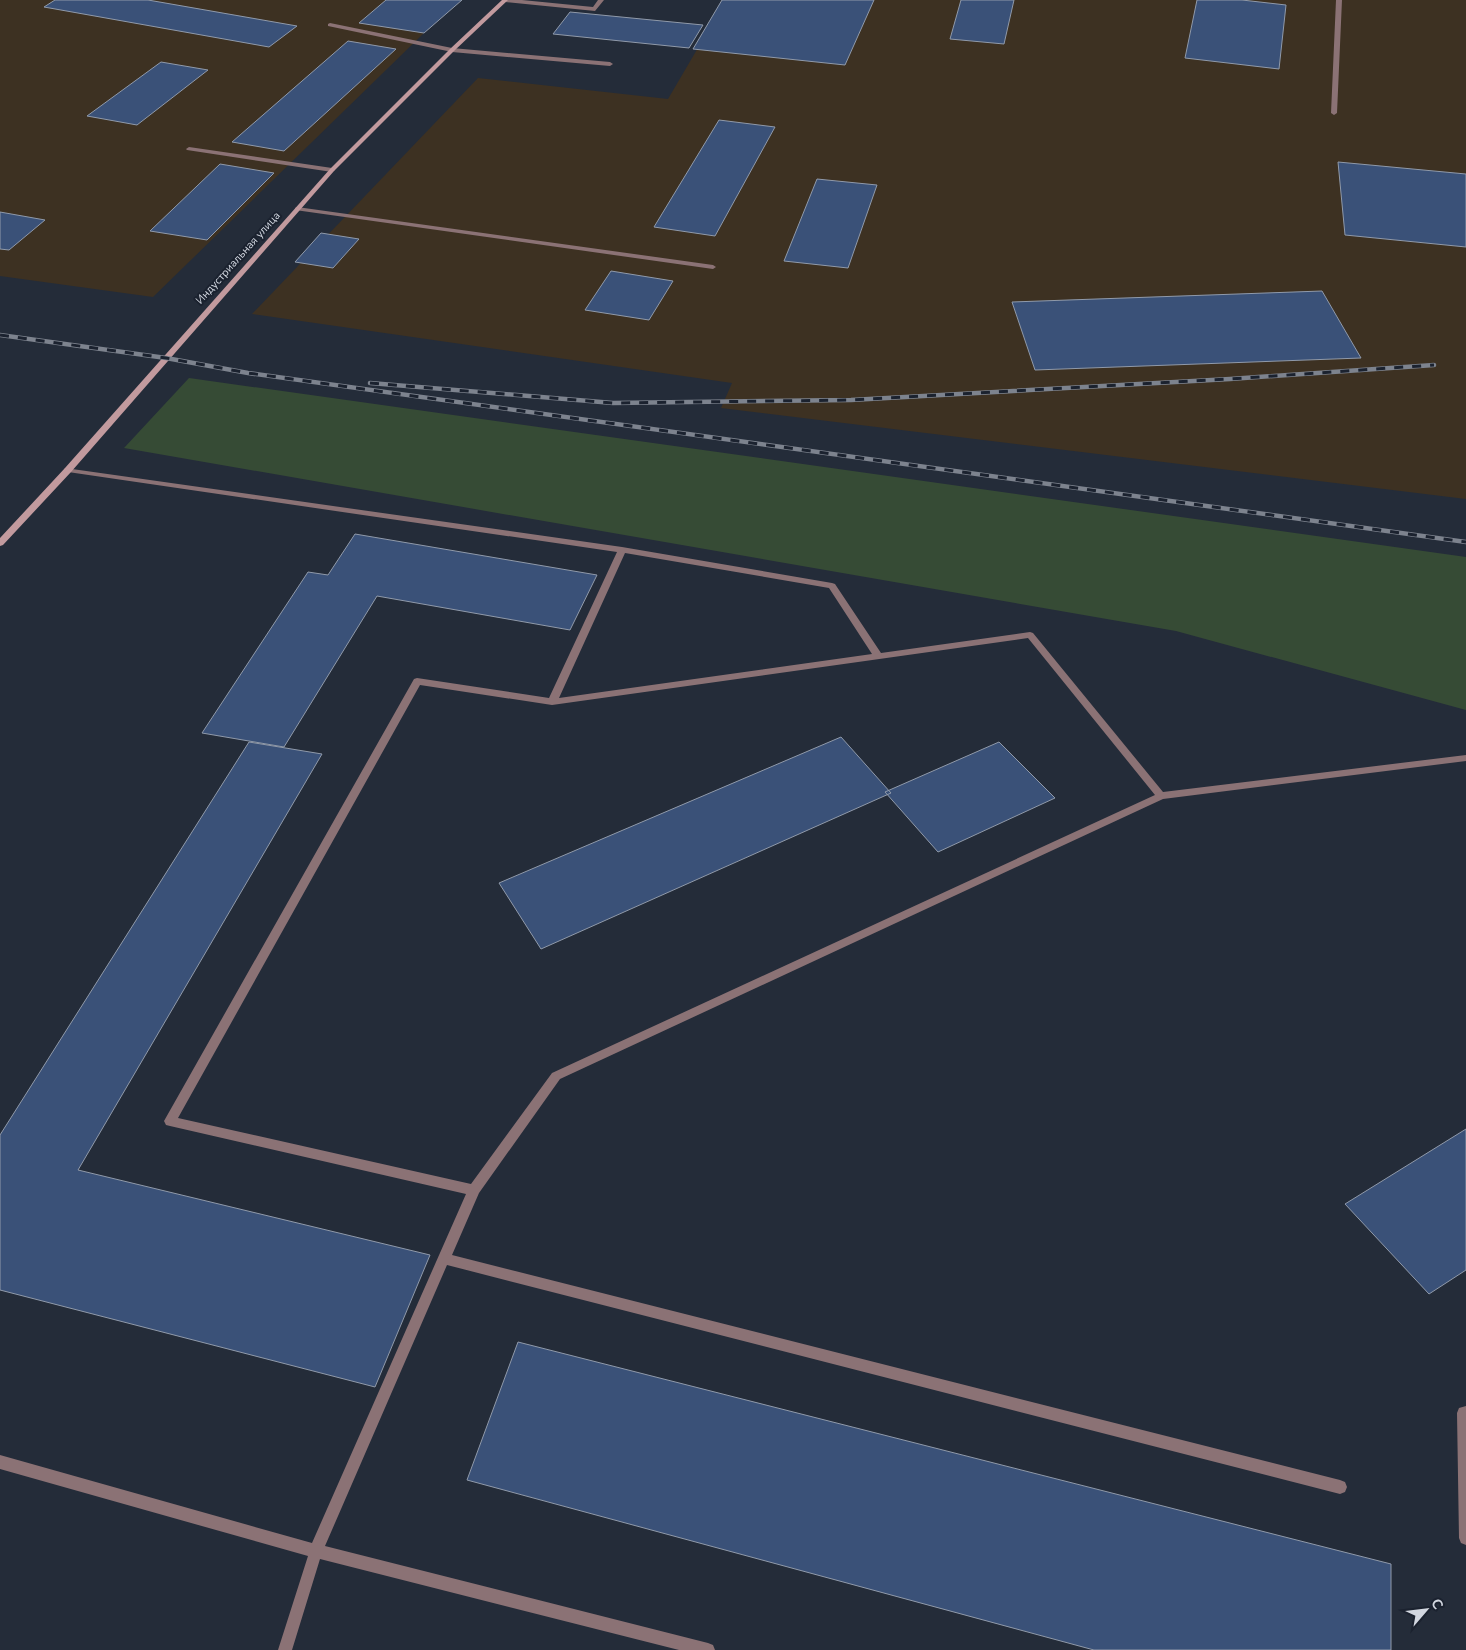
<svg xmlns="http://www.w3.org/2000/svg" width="1466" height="1650" font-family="'Nunito Sans',sans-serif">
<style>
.industrial{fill:#3d3122}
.green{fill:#364b35}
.building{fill:#3a5178;stroke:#909aaa}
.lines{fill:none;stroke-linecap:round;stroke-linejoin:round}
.lane{fill:#8b7275;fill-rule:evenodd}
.secondary{fill:#c29a9e;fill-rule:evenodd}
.rail-casing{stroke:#7d838e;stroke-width:4.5}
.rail{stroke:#1b222f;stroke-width:3;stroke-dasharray:9;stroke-linecap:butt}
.labels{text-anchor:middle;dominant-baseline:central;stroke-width:4;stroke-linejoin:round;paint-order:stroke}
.far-street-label{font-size:11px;fill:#d2d7e0;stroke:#1b222f}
</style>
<rect width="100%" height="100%" fill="#242c39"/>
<path class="industrial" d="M 0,0 L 462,0 L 424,33 L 153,297 L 0,276 Z
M 726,0 L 1466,0 L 1466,499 L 721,408 L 732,383 L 252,314 L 478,78 L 668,99 Z"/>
<path class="green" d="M 189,378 L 1466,557 L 1466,710 L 1176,631 L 124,448 Z"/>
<path class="building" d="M 55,0 L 148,0 L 297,26 L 269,47 L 44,7 Z
M 386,0 L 462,0 L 424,33 L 359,23 Z
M 722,0 L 874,0 L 845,65 L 693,49 Z
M 961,0 L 1014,0 L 1004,44 L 950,39 Z
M 1197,0 L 1242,0 L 1286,5 L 1279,69 L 1185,58 Z
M 570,12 L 703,25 L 689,48 L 553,34 Z
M 348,41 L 396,49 L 284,151 L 232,142 Z
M 161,62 L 208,70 L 137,125 L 87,116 Z
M 719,120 L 775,127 L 715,236 L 654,227 Z
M 1338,162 L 1466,174 L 1466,247 L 1345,235 Z
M 220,164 L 274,173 L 207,240 L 150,231 Z
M 817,179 L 877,185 L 848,268 L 784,261 Z
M 0,212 L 45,220 L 9,250 L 0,249 Z
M 321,233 L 359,239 L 333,268 L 295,262 Z
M 611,271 L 673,281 L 649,320 L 585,310 Z
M 1322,291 L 1361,358 L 1035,370 L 1012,302 Z
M 355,534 L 597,575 L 570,630 L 377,596 L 284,747 L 202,733 L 308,572 L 328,575 Z
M 841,737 L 891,793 L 541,949 L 499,883 Z
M 249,742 L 322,754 L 78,1170 L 430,1255 L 375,1387 L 0,1290 L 0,1135 Z
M 999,742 L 1055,798 L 938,852 L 885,792 Z
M 1466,1129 L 1466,1270 L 1429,1294 L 1345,1204 Z
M 518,1342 L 1391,1564 L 1391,1650 L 1094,1650 L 467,1480 Z"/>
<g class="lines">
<path class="lane" d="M 502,0 L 522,0 L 593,7 L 598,0 L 604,0 L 595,11 L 505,2 Z
M 1336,0 L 1342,0 L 1337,113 L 1334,115 L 1331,113 Z
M 330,23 L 452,48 L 610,62 L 613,64 L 610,66 L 452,52 L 328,26 L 328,24 Z
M 189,147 L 332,168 L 335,170 L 332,172 L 187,150 L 186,149 Z
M 297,207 L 713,265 L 716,267 L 713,269 L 295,210 L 295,208 Z
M 65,468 L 622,547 L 832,583 L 835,584 L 881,653 L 1030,632 L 1033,633 L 1163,792 L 1466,755 L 1466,761 L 1163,799 L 560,1079 L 479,1193 L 452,1255 L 1340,1480 L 1345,1482 L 1347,1487 L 1345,1492 L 1340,1494 L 447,1265 L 325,1546 L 708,1643 L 713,1645 L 715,1650 L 679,1650 L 320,1559 L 292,1650 L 278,1650 L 308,1556 L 0,1469 L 0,1455 L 312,1543 L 466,1194 L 170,1126 L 166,1125 L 164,1121 L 414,679 L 417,678 L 549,698 L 617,552 L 68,472 L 64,470 ZM 625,553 L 829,588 L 872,654 L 559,698 ZM 1028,638 L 1155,795 L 552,1073 L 471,1184 L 178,1118 L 420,685 L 552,705 Z
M 1466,1406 L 1466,1545 L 1461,1543 L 1459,1538 L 1457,1413 L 1459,1408 Z"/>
<path class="secondary" d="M 502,0 L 508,0 L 454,51 L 334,171 L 71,472 L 3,545 L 0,546 L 0,538 L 65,468 L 330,169 L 450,49 Z"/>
<defs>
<path id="rail" d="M 0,335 L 166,358 L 248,373 L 1466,542
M 370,383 L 613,403 L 851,400 L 1230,379 L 1434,365"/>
</defs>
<use href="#rail" class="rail-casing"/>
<use href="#rail" class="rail"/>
</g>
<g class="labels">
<g class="far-street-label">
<text transform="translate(238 258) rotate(-48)">Индустриальная улица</text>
</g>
</g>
<g transform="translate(1426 1610) rotate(62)" stroke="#1b222f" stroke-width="4" paint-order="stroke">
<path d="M0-4L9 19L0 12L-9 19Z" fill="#d2d7e0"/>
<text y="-8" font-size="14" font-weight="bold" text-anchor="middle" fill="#d2d7e0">С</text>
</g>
</svg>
